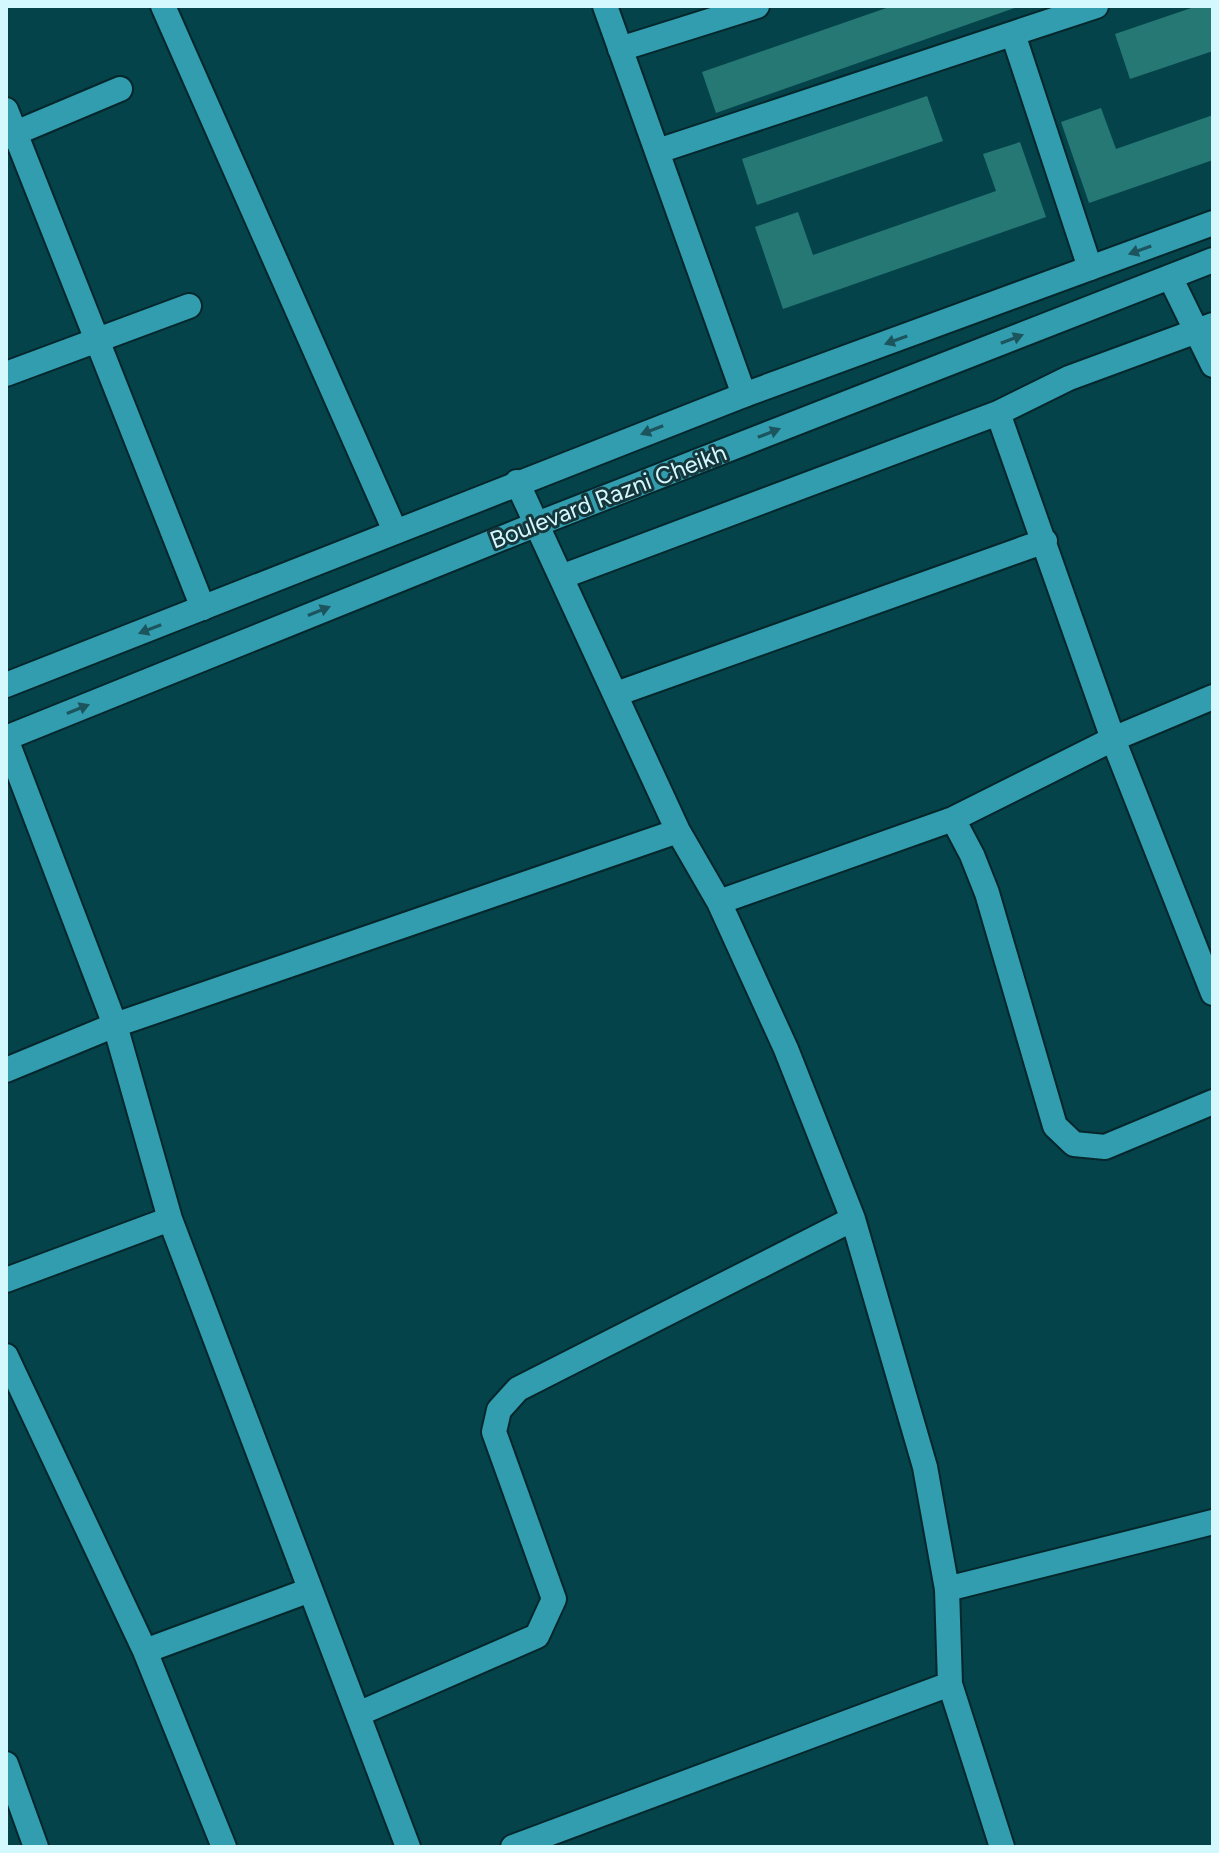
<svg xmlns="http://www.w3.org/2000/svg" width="1219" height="1853" font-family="Figtree,sans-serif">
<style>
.building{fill:#267874}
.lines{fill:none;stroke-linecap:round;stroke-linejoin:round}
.street-casing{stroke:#05272c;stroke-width:28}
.secondary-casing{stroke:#05272c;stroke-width:28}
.street{stroke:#319dae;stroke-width:24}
.secondary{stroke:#319dae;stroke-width:24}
.oneway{fill:#1d555e}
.labels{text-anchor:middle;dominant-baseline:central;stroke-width:6;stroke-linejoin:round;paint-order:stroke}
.street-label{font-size:24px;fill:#d3f8fe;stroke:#15363b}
</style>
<rect width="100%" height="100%" fill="#05434b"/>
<path class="building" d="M 892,6 L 1020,6 L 716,113 L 702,72 Z
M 1197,6 L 1213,6 L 1213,51 L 1130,79 L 1115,34 Z
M 927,96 L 943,141 L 757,205 L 742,159 Z
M 1101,108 L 1116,149 L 1213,115 L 1213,160 L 1089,203 L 1061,122 Z
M 1020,142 L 1046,217 L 783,309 L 755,227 L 798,212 L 813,255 L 996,191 L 983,154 Z"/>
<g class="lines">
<defs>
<path id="street" d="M 163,6 L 395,531
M 605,6 L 744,395
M 1013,34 L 1090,268
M 620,49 L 757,6
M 6,110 L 203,608
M 6,137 L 120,89
M 658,151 L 1096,6
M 1170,277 L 1213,365
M 1213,325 L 1069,378 L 998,413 L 1113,739 L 1213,993
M 6,374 L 189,306
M 517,482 L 678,831 L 719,902 L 786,1049 L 853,1219 L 925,1467 L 947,1589 L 950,1684 L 1002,1847
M 561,577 L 998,413
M 616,694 L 1045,541
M 6,739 L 115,1025 L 170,1219 L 408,1847
M 953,819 L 1113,739 L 1213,697
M 719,902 L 953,819 L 972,855 L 987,893 L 1055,1126 L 1074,1144 L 1105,1147 L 1213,1102
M 6,1070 L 115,1025 L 678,831
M 6,1280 L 170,1219
M 6,1356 L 145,1651 L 224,1847
M 947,1589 L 1213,1522
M 145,1651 L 310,1590
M 358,1714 L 537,1636 L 554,1599 L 494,1432 L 499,1410 L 518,1389 L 853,1219
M 6,1764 L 36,1847
M 513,1847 L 950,1684"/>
<path id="secondary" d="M 6,685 L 744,395 L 1213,223
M 6,738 L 537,524 L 1213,260"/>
</defs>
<use href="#street" class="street-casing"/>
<use href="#secondary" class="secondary-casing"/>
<use href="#street" class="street"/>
<use href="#secondary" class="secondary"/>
</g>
<defs><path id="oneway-solid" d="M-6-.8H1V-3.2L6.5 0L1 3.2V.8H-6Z" transform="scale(2)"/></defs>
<g class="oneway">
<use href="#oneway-solid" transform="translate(1140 250) rotate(160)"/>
<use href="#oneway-solid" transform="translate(1012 339) rotate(-21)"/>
<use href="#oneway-solid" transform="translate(896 340) rotate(160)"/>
<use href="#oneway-solid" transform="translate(652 430) rotate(159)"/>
<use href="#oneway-solid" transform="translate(769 433) rotate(-21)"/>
<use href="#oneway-solid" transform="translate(319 611) rotate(-22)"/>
<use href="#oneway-solid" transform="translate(150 629) rotate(159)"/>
<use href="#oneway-solid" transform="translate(78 709) rotate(-22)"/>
</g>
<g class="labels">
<g class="street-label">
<text transform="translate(608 496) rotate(-21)">Boulevard Razni Cheikh</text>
</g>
</g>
<rect width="1219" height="1853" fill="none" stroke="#d3f8fe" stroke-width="16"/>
</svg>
